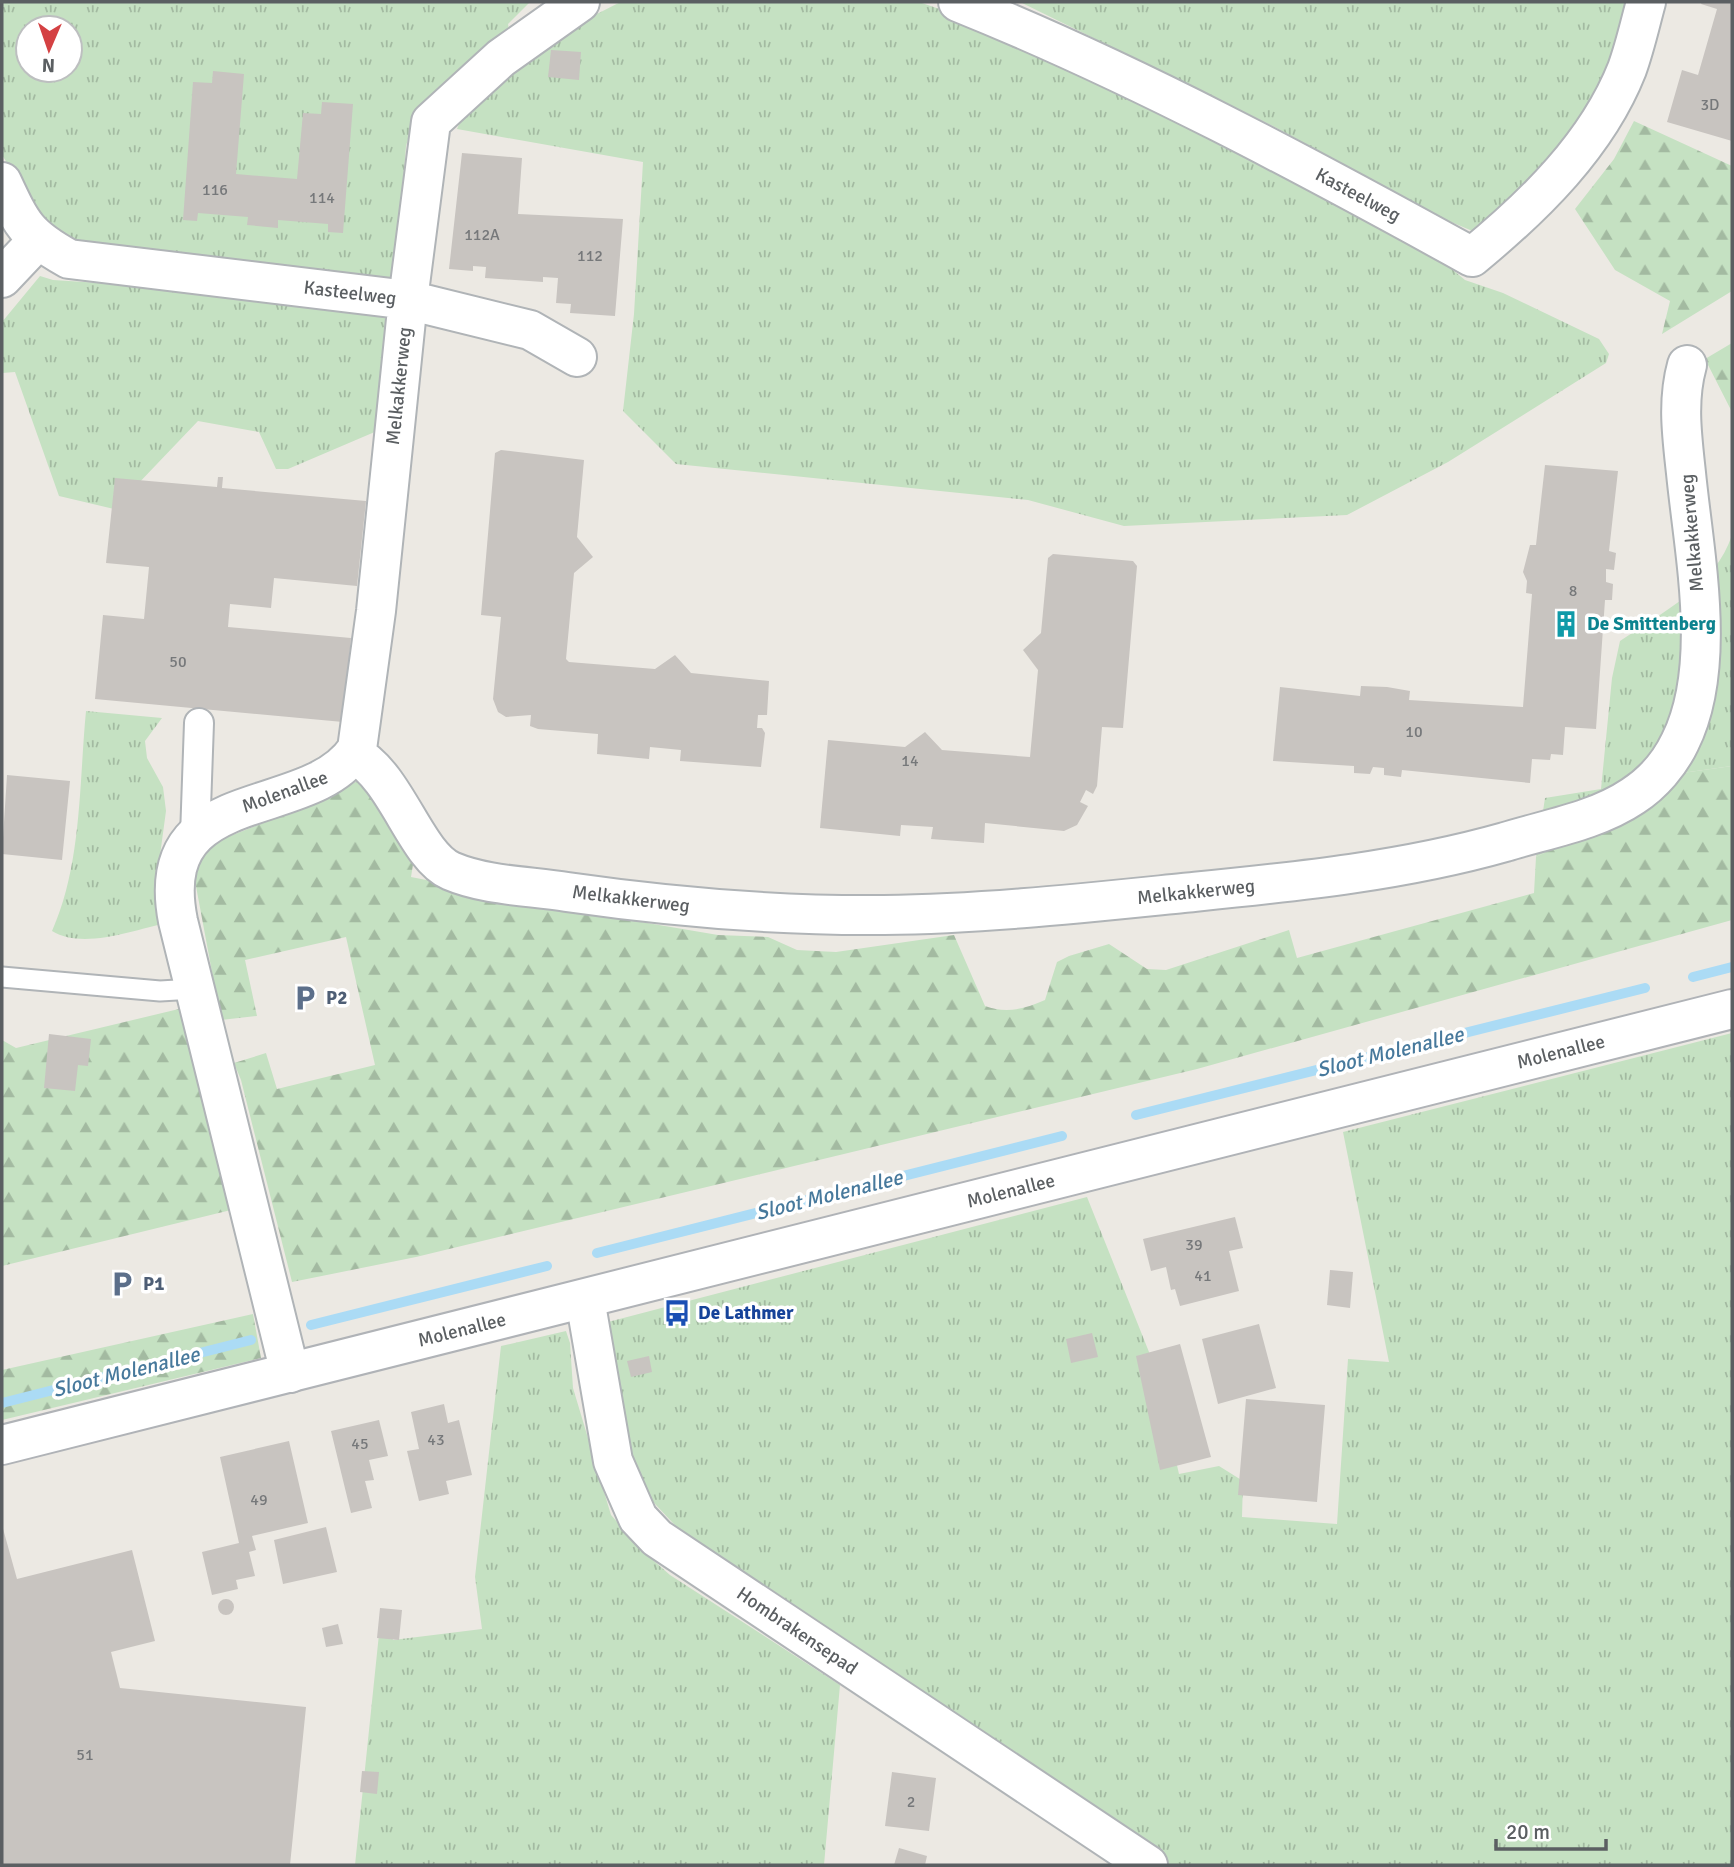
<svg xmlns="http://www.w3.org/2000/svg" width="1734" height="1867" font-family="Signika,sans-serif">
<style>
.grass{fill:url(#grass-tufts);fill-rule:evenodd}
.forest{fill:url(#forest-firs)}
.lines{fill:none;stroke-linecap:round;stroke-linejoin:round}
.stream{stroke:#abdbf5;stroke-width:10}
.building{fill:#c8c4c0}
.service-casing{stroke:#b0b4b7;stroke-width:23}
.pedestrian-casing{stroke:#b0b4b7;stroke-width:32}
.minor-casing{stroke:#b0b4b7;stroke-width:42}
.secondary-casing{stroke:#b0b3b7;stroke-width:42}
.service{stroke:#fff;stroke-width:19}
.pedestrian{stroke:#fff;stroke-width:28}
.minor{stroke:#fff;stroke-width:38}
.secondary{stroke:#fff;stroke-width:38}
.labels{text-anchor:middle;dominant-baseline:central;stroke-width:7;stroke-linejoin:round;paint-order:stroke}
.number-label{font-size:16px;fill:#76787a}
.street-label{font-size:19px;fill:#5b5f62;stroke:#fff}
.culture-label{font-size:19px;font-weight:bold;fill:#0d838f;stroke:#fff;text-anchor:start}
.service-label{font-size:19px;font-weight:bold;fill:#4e5e75;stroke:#fff;text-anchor:start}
.transit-label{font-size:19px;font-weight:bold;fill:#164399;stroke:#fff;text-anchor:start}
.water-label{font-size:21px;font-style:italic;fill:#47799c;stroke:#fff}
</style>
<defs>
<pattern id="grass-tufts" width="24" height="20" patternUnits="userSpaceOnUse" patternTransform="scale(1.75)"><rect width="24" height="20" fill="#c5e1c2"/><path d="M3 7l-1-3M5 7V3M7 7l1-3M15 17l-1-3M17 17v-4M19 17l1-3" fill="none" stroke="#a3baa1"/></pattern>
<pattern id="forest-firs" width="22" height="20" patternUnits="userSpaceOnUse" patternTransform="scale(1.75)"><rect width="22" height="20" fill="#c5e1c2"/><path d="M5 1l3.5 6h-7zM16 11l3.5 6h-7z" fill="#a3baa1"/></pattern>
</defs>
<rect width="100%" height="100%" fill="#ece9e3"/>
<path class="grass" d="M 2,2 L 530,2 L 508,24 L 510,35 L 413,122 L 406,146 L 396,281 L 100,252 L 54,236 L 2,155 ZM 28,28 L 70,28 L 70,70 L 28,70 Z
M 621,2 L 919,2 L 992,27 L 1435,255 L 1465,280 L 1503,293 L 1599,339 L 1609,354 L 1606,363 L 1448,462 L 1347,515 L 1124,526 L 1028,500 L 676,464 L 623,411 L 634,314 L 643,162 L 457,129 C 476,83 575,23 621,2 Z
M 1020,2 L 1629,2 L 1601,90 L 1571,142 L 1482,235 L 1444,219 L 1273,126 Z
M 40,276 L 53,280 L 147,286 L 392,316 L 377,431 L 288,469 L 276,469 L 259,432 L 198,421 L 114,509 L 59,496 L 15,372 L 2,373 L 2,322 Z
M 1732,535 L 1732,766 L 1682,773 L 1638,805 L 1536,857 L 1545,798 L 1601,789 L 1612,678 L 1620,641 C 1662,613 1716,585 1732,535 Z
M 86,711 L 162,718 L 145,741 L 147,758 L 163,787 L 166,811 L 158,870 L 167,923 C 133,930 83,950 52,931 C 82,864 79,783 86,711 Z
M 1732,1033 L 1732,1865 L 1163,1865 L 686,1537 L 641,1489 L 629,1443 L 608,1322 L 1087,1197 L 1153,1362 L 1179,1474 L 1219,1466 L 1243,1481 L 1242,1517 L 1337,1524 L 1348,1359 L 1389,1362 L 1343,1132 Z
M 566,1331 L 570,1343 L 573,1388 L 611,1515 L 646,1554 L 670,1575 L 840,1685 L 824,1865 L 355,1865 L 379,1634 L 391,1633 L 393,1640 L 482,1629 L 475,1577 L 501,1346 Z"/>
<path class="forest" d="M 1634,121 L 1732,166 L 1732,291 L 1662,334 L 1670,301 L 1615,270 L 1575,209 L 1614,159 Z
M 1732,343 L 1732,412 L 1705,359 Z
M 1732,766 L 1732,920 L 1197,1069 L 416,1257 L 292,1282 L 241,1080 L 234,1063 L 266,1053 L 277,1089 L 375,1065 L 346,937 L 245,960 L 257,1016 L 221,1020 L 195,881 L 195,863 L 210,844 L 316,802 L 368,776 L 419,827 L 411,877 L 462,887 L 513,906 L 606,916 L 718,935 L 768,937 L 797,950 L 836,952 L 954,935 L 985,1006 C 1006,1014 1025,1009 1045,1000 L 1057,962 L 1069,956 L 1109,944 L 1147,969 L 1166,970 L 1289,930 L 1297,958 L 1534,893 L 1536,857 L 1638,805 L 1682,773 Z
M 183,1008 L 231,1210 L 2,1266 L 2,1040 L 16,1048 Z
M 253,1314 L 261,1358 L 2,1420 L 2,1370 Z"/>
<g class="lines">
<path class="stream" d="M 1693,977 L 1732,967
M 1136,1115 L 1645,988
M 597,1253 L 1062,1136
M 311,1325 L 547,1266
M 2,1403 L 251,1340"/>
</g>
<path class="building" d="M 1702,2 L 1732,2 L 1732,141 L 1667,122 L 1682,70 L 1698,75 L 1717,9 L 1701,4 Z
M 551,50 L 581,52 L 579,80 L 548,77 Z
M 213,71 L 244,74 L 236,174 L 297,179 L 303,113 L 321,114 L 322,102 L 353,104 L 343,233 L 328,232 L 328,224 L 278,220 L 278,228 L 247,225 L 248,217 L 198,213 L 197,221 L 183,220 L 193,82 L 212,83 Z
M 462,153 L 522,158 L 518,214 L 623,219 L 615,316 L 570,313 L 571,304 L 556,303 L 558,278 L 543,277 L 543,282 L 485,278 L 486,267 L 473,266 L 473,271 L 449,269 Z
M 501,450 L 584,460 L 577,537 L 593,557 L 574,573 L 566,659 L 569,662 L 655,669 L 675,655 L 691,673 L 769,681 L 767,715 L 758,715 L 757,728 L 762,728 L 765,733 L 761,767 L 680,761 L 681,750 L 650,747 L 649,759 L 597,754 L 598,734 L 538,729 L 530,726 L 531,715 L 506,717 L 498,712 L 493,699 L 501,617 L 481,615 L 495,453 Z
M 1545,465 L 1618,471 L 1609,551 L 1616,553 L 1614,570 L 1606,569 L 1606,582 L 1613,584 L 1612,600 L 1605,600 L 1596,729 L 1565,727 L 1563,755 L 1551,754 L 1550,760 L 1532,759 L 1530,783 L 1402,770 L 1401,777 L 1384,775 L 1384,768 L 1373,767 L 1370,774 L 1354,773 L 1354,766 L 1273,761 L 1280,687 L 1360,696 L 1361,686 L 1387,687 L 1410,691 L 1409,700 L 1523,707 L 1532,594 L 1526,593 L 1527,581 L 1523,572 L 1530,545 L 1536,545 Z
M 218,477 L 223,477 L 222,488 L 366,501 L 357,586 L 274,578 L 271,608 L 230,604 L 228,627 L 351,638 L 343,722 L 95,699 L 103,615 L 144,619 L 149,567 L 106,563 L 115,478 L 217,487 Z
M 1053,554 L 1133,561 L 1137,566 L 1123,728 L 1102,727 L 1097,786 L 1093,794 L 1086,790 L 1080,802 L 1088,806 L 1077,825 L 1064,831 L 985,823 L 984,843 L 931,839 L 933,827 L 901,825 L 900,836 L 820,828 L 828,740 L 905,747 L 925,732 L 942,750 L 1030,757 L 1038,670 L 1023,650 L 1041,633 L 1048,558 Z
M 7,775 L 70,781 L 62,860 L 2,854 Z
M 49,1034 L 91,1039 L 88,1066 L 78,1065 L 75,1091 L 44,1088 Z
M 1235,1217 L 1243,1248 L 1229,1251 L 1239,1291 L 1180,1306 L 1175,1289 L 1171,1290 L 1166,1267 L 1151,1271 L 1143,1239 Z
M 1330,1270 L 1353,1272 L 1350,1308 L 1327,1305 Z
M 1259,1324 L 1276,1388 L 1218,1404 L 1202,1339 Z
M 1092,1333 L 1098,1357 L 1071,1363 L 1066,1339 Z
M 1180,1344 L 1211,1457 L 1160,1470 L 1136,1356 Z
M 649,1356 L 652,1372 L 631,1377 L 627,1361 Z
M 1246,1399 L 1325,1405 L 1317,1502 L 1238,1495 Z
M 444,1404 L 448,1423 L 459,1420 L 472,1475 L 446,1481 L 449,1494 L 419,1501 L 407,1451 L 419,1449 L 411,1412 Z
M 379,1420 L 388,1456 L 369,1460 L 374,1480 L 365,1481 L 372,1508 L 351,1513 L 331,1431 Z
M 289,1441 L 308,1523 L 252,1536 L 256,1550 L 249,1552 L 255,1576 L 236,1580 L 238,1589 L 212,1595 L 202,1552 L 239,1543 L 220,1457 Z
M 2,1525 L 17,1579 L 132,1550 L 155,1641 L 111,1652 L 120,1688 L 306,1707 L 290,1865 L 2,1865 Z
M 326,1527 L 337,1572 L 283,1584 L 274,1540 Z
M218 1607a8 8 0 1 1 16 0a8 8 0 1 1-16 0Z
M 380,1608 L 402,1610 L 399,1640 L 377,1638 Z
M 338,1624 L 343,1644 L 326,1647 L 322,1628 Z
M 362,1771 L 379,1772 L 377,1794 L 360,1792 Z
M 892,1772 L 936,1778 L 929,1831 L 885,1826 Z
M 899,1848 L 927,1856 L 925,1865 L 894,1865 Z"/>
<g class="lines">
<defs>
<path id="service" d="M 2,977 L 160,991 L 194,989"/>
<path id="pedestrian" d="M 195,836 L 199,723"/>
<path id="minor" d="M 958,2 C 1132,72 1307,166 1472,257 C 1534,206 1597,145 1627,69 C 1635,47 1640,24 1646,2
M 2,182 C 22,225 27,236 69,259 L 408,300 L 530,330 L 577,357
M 2,278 L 37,241
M 354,754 C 397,777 415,855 451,871 C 486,886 530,886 567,892 C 672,907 778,916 884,915 C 983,914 1084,903 1183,893 C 1292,882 1399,872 1505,842 C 1547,829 1596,821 1633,796 C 1653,783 1670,763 1680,742 C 1718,666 1694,554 1686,473 C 1682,436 1677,401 1687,365
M 585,1299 L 613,1461 L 638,1518 L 657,1538 L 1148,1865
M 290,1373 L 178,921 C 150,780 308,823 357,749 L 376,611 L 408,300 L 431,122 L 501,58 L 580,2"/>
<path id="secondary" d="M 2,1445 L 1732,1009"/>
</defs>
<use href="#service" class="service-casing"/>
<use href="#pedestrian" class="pedestrian-casing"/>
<use href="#minor" class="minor-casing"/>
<use href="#secondary" class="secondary-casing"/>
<use href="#service" class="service"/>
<use href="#pedestrian" class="pedestrian"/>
<use href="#minor" class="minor"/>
<use href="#secondary" class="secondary"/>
</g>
<defs>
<symbol id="building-bare" viewBox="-9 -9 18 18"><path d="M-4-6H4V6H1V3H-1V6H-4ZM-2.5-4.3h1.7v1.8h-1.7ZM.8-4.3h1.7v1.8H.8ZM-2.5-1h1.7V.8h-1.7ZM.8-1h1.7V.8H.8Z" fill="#0f9aa8" stroke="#fff" stroke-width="2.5" paint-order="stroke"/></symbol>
<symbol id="parking-bare" viewBox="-9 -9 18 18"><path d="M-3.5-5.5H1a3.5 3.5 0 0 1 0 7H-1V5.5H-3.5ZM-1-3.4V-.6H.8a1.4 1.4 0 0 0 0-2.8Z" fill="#5c6f8a" stroke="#fff" stroke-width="2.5" paint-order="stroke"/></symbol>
<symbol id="bus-bare" viewBox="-9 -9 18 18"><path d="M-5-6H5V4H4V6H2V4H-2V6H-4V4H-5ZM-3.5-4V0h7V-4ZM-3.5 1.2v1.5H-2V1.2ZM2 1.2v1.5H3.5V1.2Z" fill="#1a4fb4" stroke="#fff" stroke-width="2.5" paint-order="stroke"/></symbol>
</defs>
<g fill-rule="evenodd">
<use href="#building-bare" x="1547" y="605" width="38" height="38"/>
<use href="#parking-bare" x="286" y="979" width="38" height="38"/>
<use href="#parking-bare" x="103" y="1265" width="38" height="38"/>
<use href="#bus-bare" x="658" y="1294" width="38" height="38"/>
</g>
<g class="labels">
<g class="number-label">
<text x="1710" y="105">3D</text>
<text x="215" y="190">116</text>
<text x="322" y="198">114</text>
<text x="482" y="235">112A</text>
<text x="590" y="256">112</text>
<text x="1573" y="591">8</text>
<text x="178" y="662">50</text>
<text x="1414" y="732">10</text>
<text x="910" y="761">14</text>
<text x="1194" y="1245">39</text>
<text x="1203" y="1276">41</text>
<text x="436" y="1440">43</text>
<text x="360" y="1444">45</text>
<text x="259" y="1500">49</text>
<text x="85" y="1755">51</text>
<text x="911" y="1802">2</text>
</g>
<g class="street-label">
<text transform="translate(1358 195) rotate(28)">Kasteelweg</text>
<text transform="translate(350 293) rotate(7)">Kasteelweg</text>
<text transform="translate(399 386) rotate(-84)">Melkakkerweg</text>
<text transform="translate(1692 533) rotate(-95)">Melkakkerweg</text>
<text transform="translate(285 792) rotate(-20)">Molenallee</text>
<text transform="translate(1196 892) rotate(-6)">Melkakkerweg</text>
<text transform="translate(631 899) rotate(7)">Melkakkerweg</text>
<text transform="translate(1561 1052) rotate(-14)">Molenallee</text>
<text transform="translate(1011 1191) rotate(-14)">Molenallee</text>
<text transform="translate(462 1330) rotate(-14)">Molenallee</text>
<text transform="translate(797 1631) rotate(34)">Hombrakensepad</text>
</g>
<g class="culture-label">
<text x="1587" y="624">De Smittenberg</text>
</g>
<g class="service-label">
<text x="326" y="998">P2</text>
<text x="143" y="1284">P1</text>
</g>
<g class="transit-label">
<text x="698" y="1313">De Lathmer</text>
</g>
<g class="water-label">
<text transform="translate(1390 1052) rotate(-14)">Sloot Molenallee</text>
<text transform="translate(829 1195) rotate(-14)">Sloot Molenallee</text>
<text transform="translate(126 1372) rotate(-14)">Sloot Molenallee</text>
</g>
</g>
<rect width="1734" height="1867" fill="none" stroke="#5b5f62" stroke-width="7"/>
<g transform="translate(49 49) rotate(182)"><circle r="33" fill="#ffffff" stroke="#bdbfc0" stroke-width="2"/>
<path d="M0-5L12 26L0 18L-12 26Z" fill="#d44143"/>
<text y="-10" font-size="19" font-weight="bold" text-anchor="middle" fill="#5b5f62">N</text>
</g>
<path d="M1496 1839v10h110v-10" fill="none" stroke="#5b5f62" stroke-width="3.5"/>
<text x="1506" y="1839" font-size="21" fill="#5b5f62" stroke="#ffffff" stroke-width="5" paint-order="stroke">20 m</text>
</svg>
